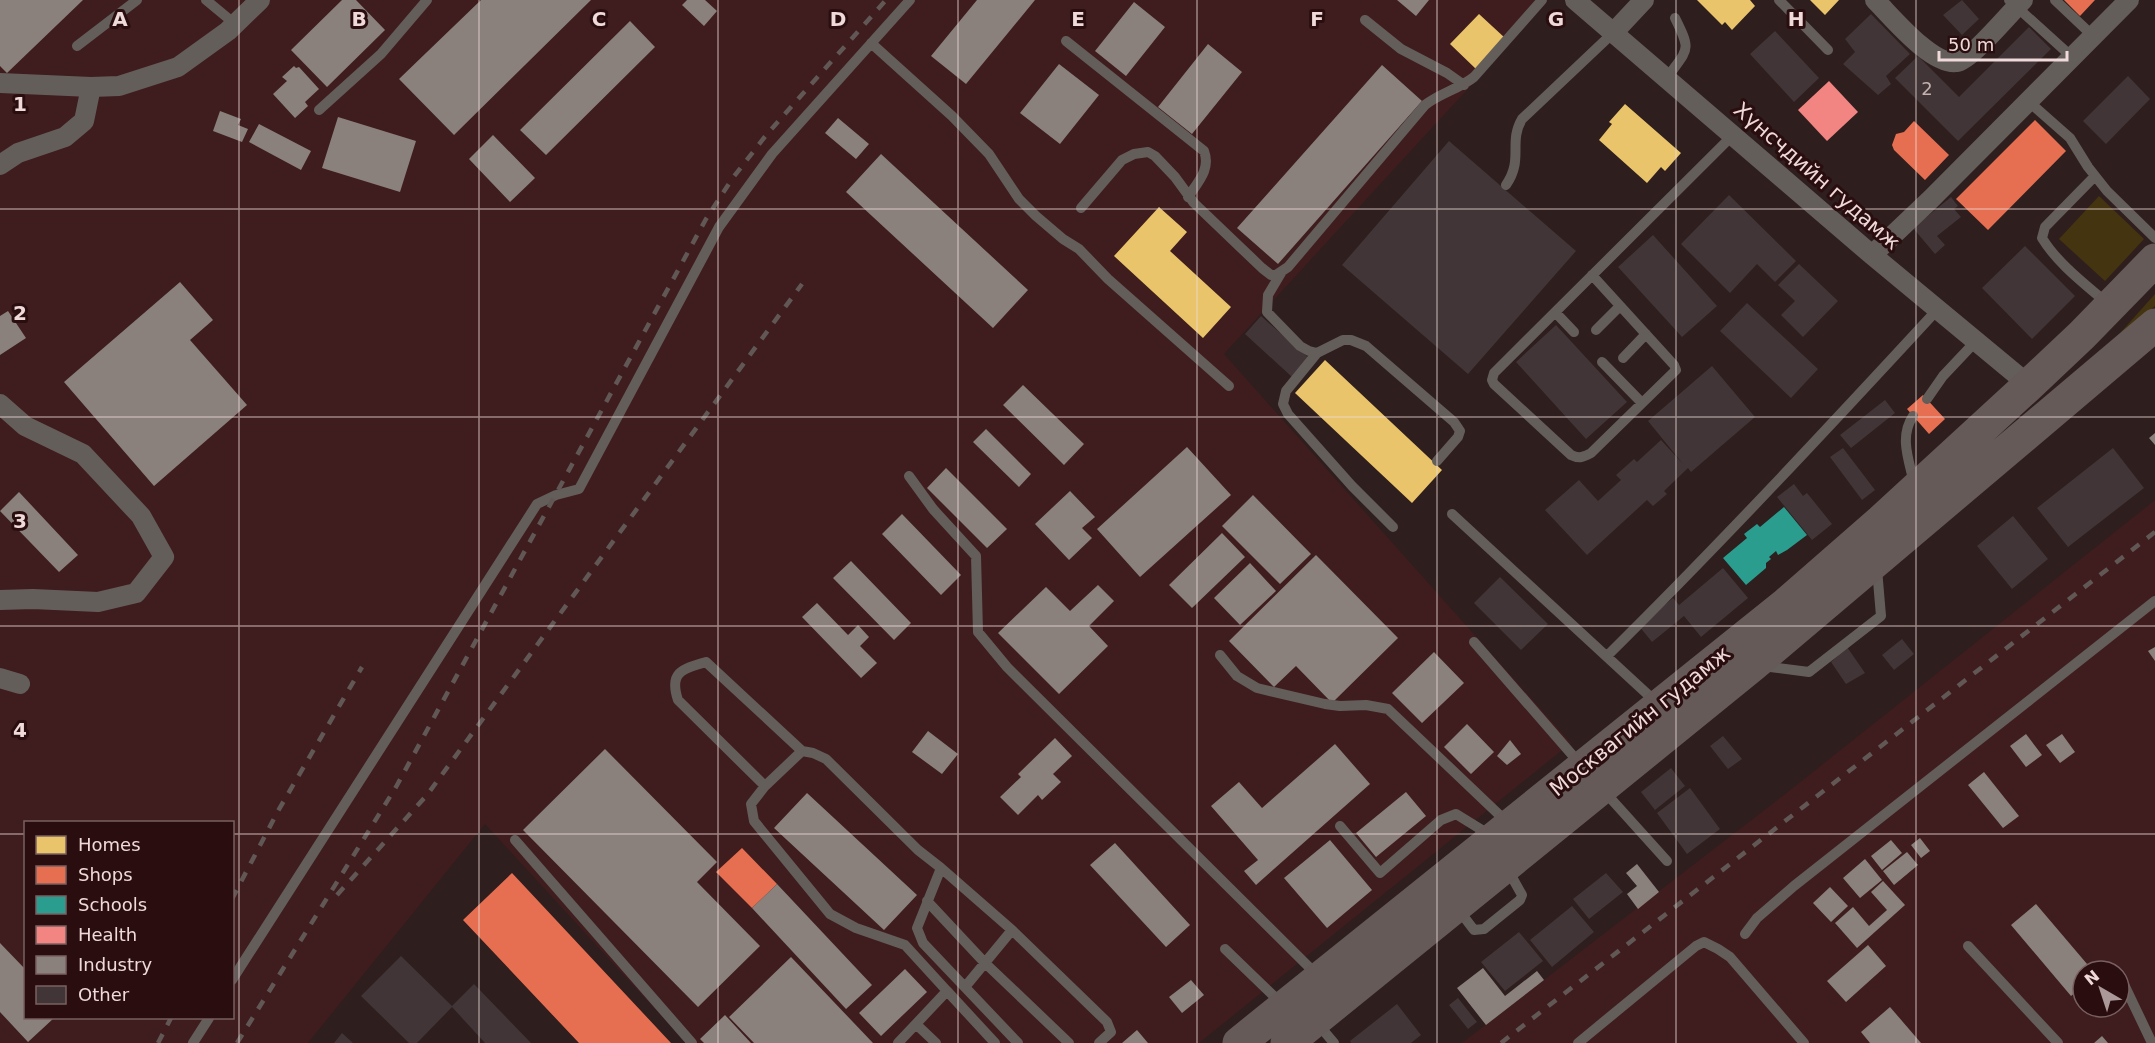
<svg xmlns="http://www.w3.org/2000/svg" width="2155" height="1043" font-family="'DejaVu Sans',sans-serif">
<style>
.built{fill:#3f1d1e;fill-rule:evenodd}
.green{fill:#44340f}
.homes{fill:#e9c46a}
.shops{fill:#e76f51}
.schools{fill:#2a9d8f}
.health{fill:#f28482}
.industry{fill:#8a817c}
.building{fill:#413537}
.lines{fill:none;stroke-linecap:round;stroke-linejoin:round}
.lane{stroke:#645e5b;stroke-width:10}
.street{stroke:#645e5b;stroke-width:20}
.highway{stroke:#655a58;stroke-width:33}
.rail{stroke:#615856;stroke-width:4.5;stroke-dasharray:10 10;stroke-linecap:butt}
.grid{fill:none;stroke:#efdad9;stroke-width:1.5;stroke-opacity:0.55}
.labels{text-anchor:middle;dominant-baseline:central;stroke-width:6;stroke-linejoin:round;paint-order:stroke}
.number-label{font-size:18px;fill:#c4b1b0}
.street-label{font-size:21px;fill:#efdad9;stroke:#2a0e0f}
.grid-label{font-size:20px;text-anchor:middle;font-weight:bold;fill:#efdad9;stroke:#2a0e0f;stroke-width:6;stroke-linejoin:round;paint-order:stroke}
</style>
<rect width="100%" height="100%" fill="#2e1e1e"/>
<path class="built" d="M 0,0 L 1538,0 L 1545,5 L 1224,354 L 1571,743 L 1199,1043 L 686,1043 L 485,824 L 308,1043 L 0,1043 ZM 26,822 L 232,822 L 232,1018 L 26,1018 Z
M 2155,500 L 2155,1043 L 1462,1043 L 1789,791 ZM 2083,971 L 2119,971 L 2119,1007 L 2083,1007 Z"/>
<path class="green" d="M 2099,196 L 2144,239 L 2105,281 L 2059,239 Z
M 2155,294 L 2155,306 L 2115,341 L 2114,340 Z"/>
<path class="homes" d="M 1697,0 L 1750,0 L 1755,6 L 1732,30 L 1725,22 L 1722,25 Z
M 1810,0 L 1839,0 L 1825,15 Z
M 1479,14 L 1505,38 L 1476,69 L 1450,44 Z
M 1625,104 L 1681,153 L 1665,171 L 1661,167 L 1647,183 L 1599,140 L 1612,124 L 1609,122 Z
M 1159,207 L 1187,232 L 1170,251 L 1231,307 L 1203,338 L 1114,256 Z
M 1325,360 L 1442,470 L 1412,503 L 1295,393 Z"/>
<path class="shops" d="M 2064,0 L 2095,0 L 2080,16 Z
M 2035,120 L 2066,151 L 1988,230 L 1956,199 Z
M 1914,121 L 1949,155 L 1925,180 L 1894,150 L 1892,145 L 1896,134 L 1904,132 Z
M 1923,395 L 1945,419 L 1929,434 L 1907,409 Z
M 742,848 L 777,884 L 752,908 L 716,872 Z
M 512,873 L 671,1043 L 579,1043 L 463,920 Z"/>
<path class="schools" d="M 1784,507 L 1807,535 L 1787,550 L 1778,555 L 1776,551 L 1769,557 L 1771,559 L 1766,563 L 1766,568 L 1746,585 L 1723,558 L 1747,538 L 1744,534 L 1757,524 L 1760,527 Z"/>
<path class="health" d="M 1829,81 L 1858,112 L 1827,141 L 1798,110 Z"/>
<path class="industry" d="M 0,0 L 83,0 L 7,73 L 0,66 Z
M 342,0 L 356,0 L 385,30 L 327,87 L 291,50 Z
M 481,0 L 591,0 L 454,135 L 399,79 Z
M 687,0 L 705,0 L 717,11 L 704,26 L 682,5 Z
M 977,0 L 1035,0 L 966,84 L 931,56 Z
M 1397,0 L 1429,0 L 1416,16 Z
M 1134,2 L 1165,27 L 1126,76 L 1095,51 Z
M 630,21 L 655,47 L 546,155 L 520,130 Z
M 1208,44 L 1242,72 L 1192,134 L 1158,107 Z
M 1059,64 L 1099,95 L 1060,144 L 1020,113 Z
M 1382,65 L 1422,101 L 1278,264 L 1237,228 Z
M 294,66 L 296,68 L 299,67 L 319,89 L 305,102 L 308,106 L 295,118 L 273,94 L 287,81 L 282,77 Z
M 220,111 L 241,119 L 238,125 L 248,129 L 242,142 L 213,131 Z
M 338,117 L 416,141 L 400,192 L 322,168 Z
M 838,118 L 869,144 L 856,159 L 825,133 Z
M 259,124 L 311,151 L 301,170 L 249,142 Z
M 493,135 L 535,178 L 510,202 L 469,159 Z
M 881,154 L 1028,290 L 993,328 L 846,192 Z
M 180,282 L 213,320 L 190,340 L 247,405 L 154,486 L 64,382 Z
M 8,311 L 26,338 L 0,355 L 0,316 Z
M 1023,385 L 1084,444 L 1064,465 L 1003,405 Z
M 986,429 L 1031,474 L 1019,487 L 973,442 Z
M 2155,433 L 2155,445 L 2149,438 Z
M 1187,447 L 1231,495 L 1140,577 L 1097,529 Z
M 946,468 L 1007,529 L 987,548 L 927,488 Z
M 1070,491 L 1095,517 L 1082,528 L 1092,538 L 1069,560 L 1035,524 Z
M 19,492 L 78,555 L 59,572 L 0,511 Z
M 1253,495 L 1311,554 L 1280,584 L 1222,526 Z
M 902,514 L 961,575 L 941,595 L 882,534 Z
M 1222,533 L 1245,557 L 1192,608 L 1169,585 Z
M 1316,555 L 1398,638 L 1332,703 L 1296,666 L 1274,687 L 1229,641 Z
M 851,561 L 911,623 L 894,640 L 833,578 Z
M 1250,563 L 1276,591 L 1240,625 L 1214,598 Z
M 1098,585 L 1114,601 L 1089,626 L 1108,646 L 1059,694 L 998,633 L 1046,587 L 1070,611 Z
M 817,603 L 848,635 L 858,625 L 869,637 L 860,646 L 877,663 L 861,678 L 802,617 Z
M 2155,647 L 2155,661 L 2148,651 Z
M 1434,652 L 1464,683 L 1422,723 L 1392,693 Z
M 1467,724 L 1494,752 L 1471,774 L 1444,747 Z
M 928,731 L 958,754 L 942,774 L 912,752 Z
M 2026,734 L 2042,755 L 2026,767 L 2010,746 Z
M 2062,734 L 2075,752 L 2060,763 L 2046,745 Z
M 1055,738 L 1072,756 L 1053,774 L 1061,782 L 1042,800 L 1038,795 L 1018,815 L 1000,797 L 1021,777 L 1018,774 Z
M 1510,740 L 1521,754 L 1507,765 L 1497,756 Z
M 1335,744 L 1370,784 L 1256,885 L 1244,871 L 1258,860 L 1211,806 L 1239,782 L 1262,808 Z
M 605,749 L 717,862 L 697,882 L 760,946 L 698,1007 L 523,830 Z
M 1984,772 L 2019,816 L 2003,828 L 1968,785 Z
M 1406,792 L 1426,816 L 1376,857 L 1356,833 Z
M 807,793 L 917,895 L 884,930 L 774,828 Z
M 1920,838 L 1930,851 L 1921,858 L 1911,845 Z
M 1330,840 L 1372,890 L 1327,928 L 1284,878 Z
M 1891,840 L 1902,853 L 1882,870 L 1871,856 Z
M 1115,843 L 1190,925 L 1166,947 L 1090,865 Z
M 1907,852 L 1918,865 L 1894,885 L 1883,871 Z
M 1865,859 L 1882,880 L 1860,898 L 1843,878 Z
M 1637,864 L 1659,892 L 1638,909 L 1627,894 L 1637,886 L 1626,873 Z
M 1883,881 L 1905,905 L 1857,948 L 1835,923 L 1853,907 L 1869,926 L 1887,910 L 1871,892 Z
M 777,884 L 872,985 L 846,1009 L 752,908 Z
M 1830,887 L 1848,906 L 1831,922 L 1813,903 Z
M 2036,904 L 2093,971 L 2083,971 L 2083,986 L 2071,996 L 2011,925 Z
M 0,943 L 26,970 L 26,1018 L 54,1018 L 28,1042 L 0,1012 Z
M 1868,945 L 1886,966 L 1846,1002 L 1827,981 Z
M 791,957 L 873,1043 L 754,1043 L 729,1017 Z
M 1483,968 L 1505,996 L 1537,971 L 1544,980 L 1486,1025 L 1457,988 Z
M 905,969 L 927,992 L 881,1036 L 859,1013 Z
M 1191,980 L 1204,995 L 1182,1013 L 1169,997 Z
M 1890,1007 L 1921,1043 L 1870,1043 L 1861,1032 Z
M 725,1015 L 751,1043 L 704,1043 L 700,1039 Z
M 1137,1030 L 1148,1043 L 1122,1043 Z
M 2102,1036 L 2108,1043 L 2094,1043 Z"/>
<path class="building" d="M 1962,0 L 1979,19 L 1962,35 L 1943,15 Z
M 1871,14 L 1910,54 L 1886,76 L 1891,84 L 1878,95 L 1843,64 L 1855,52 L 1845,39 Z
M 2029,27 L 2051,49 L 1958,141 L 1895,78 L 1918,56 L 1959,97 Z
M 1775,31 L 1819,78 L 1794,102 L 1750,54 Z
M 2128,76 L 2150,99 L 2106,144 L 2083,121 Z
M 1449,141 L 1576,251 L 1468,374 L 1342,265 Z
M 1729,195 L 1796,261 L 1775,282 L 1757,264 L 1730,293 L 1681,244 Z
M 1951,197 L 1958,206 L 1954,209 L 1961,217 L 1937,236 L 1945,245 L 1935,254 L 1913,228 Z
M 1653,235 L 1717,306 L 1682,337 L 1618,267 Z
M 2025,246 L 2075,296 L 2032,339 L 1982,288 Z
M 1799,264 L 1838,301 L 1803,337 L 1781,315 L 1795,301 L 1778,285 Z
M 1747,303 L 1818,369 L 1791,398 L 1720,331 Z
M 1261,316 L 1309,358 L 1292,377 L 1245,334 Z
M 1556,325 L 1627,402 L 1586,439 L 1516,362 Z
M 1712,366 L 1755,417 L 1691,472 L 1688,468 L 1664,491 L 1667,494 L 1653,506 L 1647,500 L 1587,555 L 1545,510 L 1579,480 L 1598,501 L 1621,480 L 1616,475 L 1634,459 L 1637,462 L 1661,440 L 1683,464 L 1648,421 Z
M 1885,400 L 1895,413 L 1851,448 L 1840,435 Z
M 1843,448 L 1875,490 L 1862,500 L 1830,457 Z
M 2113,448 L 2144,488 L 2068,547 L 2037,508 Z
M 1794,484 L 1803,496 L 1807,493 L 1832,524 L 1812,540 L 1777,497 Z
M 2013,516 L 2048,559 L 2012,589 L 1977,546 Z
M 1723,568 L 1748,598 L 1701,637 L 1684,616 L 1652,642 L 1639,626 L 1673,598 L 1679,605 Z
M 1500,577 L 1548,624 L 1521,650 L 1474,603 Z
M 1902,639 L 1914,654 L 1894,670 L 1882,655 Z
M 1847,647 L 1865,673 L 1846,684 L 1831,662 Z
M 1723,736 L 1742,759 L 1728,769 L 1710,746 Z
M 1671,768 L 1685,786 L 1655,810 L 1641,792 Z
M 1690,788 L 1720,829 L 1687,854 L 1657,813 Z
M 1606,873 L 1623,892 L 1589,919 L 1573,899 Z
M 1572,906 L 1594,932 L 1552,967 L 1530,940 Z
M 1519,932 L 1543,961 L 1505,991 L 1481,962 Z
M 401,956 L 452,1006 L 474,984 L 531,1043 L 485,1043 L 452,1007 L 417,1043 L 409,1043 L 361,996 Z
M 1458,998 L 1477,1022 L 1468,1029 L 1449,1005 Z
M 1397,1004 L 1421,1035 L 1411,1043 L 1351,1043 L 1350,1041 Z
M 342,1033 L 353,1043 L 334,1043 Z"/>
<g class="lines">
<path class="lane" d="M 206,0 L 235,24
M 1779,0 L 1828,50
M 2009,0 L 2072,57
M 2055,0 L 2093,36
M 1365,20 L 1401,49 L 1447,73 L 1464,85
M 1066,41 L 1204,151 C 1211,169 1198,182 1188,197
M 871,43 L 952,116 L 989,154 L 1019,199 L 1036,216 L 1063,239 L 1079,249 L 1108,279 L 1229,386
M 77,46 L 137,0
M 1667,78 C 1688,48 1692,52 1675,18
M 2028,101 L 2070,138 L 2088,167 L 2107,191 L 2155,238
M 319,110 L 381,54 L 427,0
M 2095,176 L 2045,227 L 2042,238 C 2058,264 2085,284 2108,304
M 1506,185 C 1524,159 1508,143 1522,119 L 1614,32
M 1081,208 L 1122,160 L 1134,154 L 1148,152 L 1155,156 L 1175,177 L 1194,203 L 1262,268 L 1271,275 L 1276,275 L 1288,267 L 1425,105 C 1440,93 1459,89 1474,77 L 1542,0
M 1281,273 L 1268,295 L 1267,312 L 1300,346 L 1309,351 L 1317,353 L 1343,340 L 1351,340 L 1366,346 L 1454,422 L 1460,431 L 1458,437 L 1437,461
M 1592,275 L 1674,365 L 1676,370 L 1591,453 C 1584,457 1579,459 1571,455 L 1494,384 L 1492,380 L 1494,373 L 1733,135
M 1555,312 L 1574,332
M 1596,330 L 1620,306
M 1317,353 L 1286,391 L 1283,404 L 1288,414 L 1352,486 L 1393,527
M 1623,358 L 1646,334
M 1602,362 L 1642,403
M 1927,399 L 1943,376 L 1976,341
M 1913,416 C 1899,437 1909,460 1914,483
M 909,476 L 933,509 L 976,556 L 978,632 L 1007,667 L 1319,977
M 1452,514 L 1657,703
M 1474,642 L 1581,765
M 1220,655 L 1237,676 L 1257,688 L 1325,704 L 1340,706 L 1366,705 L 1388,709 L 1508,823
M 1607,656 C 1720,544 1829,427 1937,310
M 1762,666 L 1809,672 L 1881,616 L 1877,569
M 802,751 L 765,786 L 751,804 L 754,821 L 830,914 L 856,928 L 905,945 L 947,991 L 898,1043
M 765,786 L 678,700 C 669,673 681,669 706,662 L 802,751 L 813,753 L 826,759 L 918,850 L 941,868 L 917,928 L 923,943 L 1018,1043
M 1603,790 L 1667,861
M 1340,826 L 1380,873 L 1441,820 L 1456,814 L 1490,835
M 515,840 L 692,1043
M 941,868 L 1012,930 L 1107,1022 L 1111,1032 L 1099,1043
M 927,901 L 985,963 L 1069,1043
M 1458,909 L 1474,930 L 1484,929 L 1520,900 L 1522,895 L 1508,870
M 1745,934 L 1757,918 L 1794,886 L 2155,601
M 1968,946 L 2058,1043
M 1225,949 L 1283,1005
M 2119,974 L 2152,1043
M 232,980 L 537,504 L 556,495 L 579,489 L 719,227 L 772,154 L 910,0
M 965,987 L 1012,930
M 947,991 L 995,1043
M 1317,1023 L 1334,1043
M 916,1024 L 936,1043
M 193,1043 L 209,1018
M 1578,1043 L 1696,946 L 1704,942 L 1718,949 L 1730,957 L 1804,1043"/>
<path class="street" d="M 1575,0 L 1872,255 L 2029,385
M 1875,0 C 1892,17 1932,66 1957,62 C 1970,61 2011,12 2023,0
M 1614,32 L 1644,0
M 0,83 L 91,87 L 119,86 L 178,67 L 228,31 L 260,0
M 0,165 L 18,153 L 65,137 L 84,121 L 91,87
M 1872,255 L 1931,199 L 2129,0
M 0,404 L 25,426 L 83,454 L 141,516 L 164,557 L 136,593 L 98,602 L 33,599 L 0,600
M 0,678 L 20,684"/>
<path class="highway" d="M 1239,1043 L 1787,603 L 1881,521 L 2029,385 L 2082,335 L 2155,260
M 1287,1043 L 1753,665 L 2155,325"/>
<path class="rail" d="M 337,895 L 427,795 L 802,284
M 232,899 L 278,811 L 362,667
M 158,1043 L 171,1018
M 237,1043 L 396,787 L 706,219 L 732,179 L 767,134 L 886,0
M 1501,1043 L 2155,532"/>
</g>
<path class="grid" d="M 239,0 L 239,1043M 479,0 L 479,1043M 718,0 L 718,1043M 958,0 L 958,1043M 1197,0 L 1197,1043M 1437,0 L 1437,1043M 1676,0 L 1676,1043M 1916,0 L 1916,1043M 0,209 L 2155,209M 0,417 L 2155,417M 0,626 L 2155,626M 0,834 L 26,834M 232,834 L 2155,834"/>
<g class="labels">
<g class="number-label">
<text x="1927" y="88">2</text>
</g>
<g class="street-label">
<text transform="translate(1817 176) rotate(41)">Хүнсчдийн гудамж</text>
<text transform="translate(1640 721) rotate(-39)">Москвагийн гудамж</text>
</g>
</g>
<g class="grid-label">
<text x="120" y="26">A</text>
<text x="359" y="26">B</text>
<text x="599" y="26">C</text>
<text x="838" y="26">D</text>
<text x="1078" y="26">E</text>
<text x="1317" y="26">F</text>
<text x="1556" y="26">G</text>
<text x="1796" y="26">H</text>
<text x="20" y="111">1</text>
<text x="20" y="320">2</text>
<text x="20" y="528">3</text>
<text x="20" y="737">4</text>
</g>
<rect x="24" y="821" width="210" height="198" fill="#2a0e0f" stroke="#796060" stroke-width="1.5"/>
<rect x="36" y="836" width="30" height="18" fill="#e9c46a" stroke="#796060" stroke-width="1.5"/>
<text x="78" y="851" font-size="18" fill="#efdad9">Homes</text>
<rect x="36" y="866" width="30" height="18" fill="#e76f51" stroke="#796060" stroke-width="1.5"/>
<text x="78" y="881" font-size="18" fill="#efdad9">Shops</text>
<rect x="36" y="896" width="30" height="18" fill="#2a9d8f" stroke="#796060" stroke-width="1.5"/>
<text x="78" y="911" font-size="18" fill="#efdad9">Schools</text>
<rect x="36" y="926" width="30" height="18" fill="#f28482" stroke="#796060" stroke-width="1.5"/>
<text x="78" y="941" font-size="18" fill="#efdad9">Health</text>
<rect x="36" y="956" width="30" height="18" fill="#8a817c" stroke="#796060" stroke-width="1.5"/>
<text x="78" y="971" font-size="18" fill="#efdad9">Industry</text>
<rect x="36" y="986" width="30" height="18" fill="#413537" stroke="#796060" stroke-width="1.5"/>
<text x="78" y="1001" font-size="18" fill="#efdad9">Other</text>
<g transform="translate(2101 989) rotate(321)"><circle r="28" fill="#2a0e0f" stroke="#796060" stroke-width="1.5"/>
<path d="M0-4.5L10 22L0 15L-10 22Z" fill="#ab9898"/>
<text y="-9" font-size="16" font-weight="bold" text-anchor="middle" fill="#efdad9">N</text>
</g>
<path d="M1939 51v9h128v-9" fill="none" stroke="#efdad9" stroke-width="3"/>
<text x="1948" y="51" font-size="18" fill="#efdad9" stroke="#2a0e0f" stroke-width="4.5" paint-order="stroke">50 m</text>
</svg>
